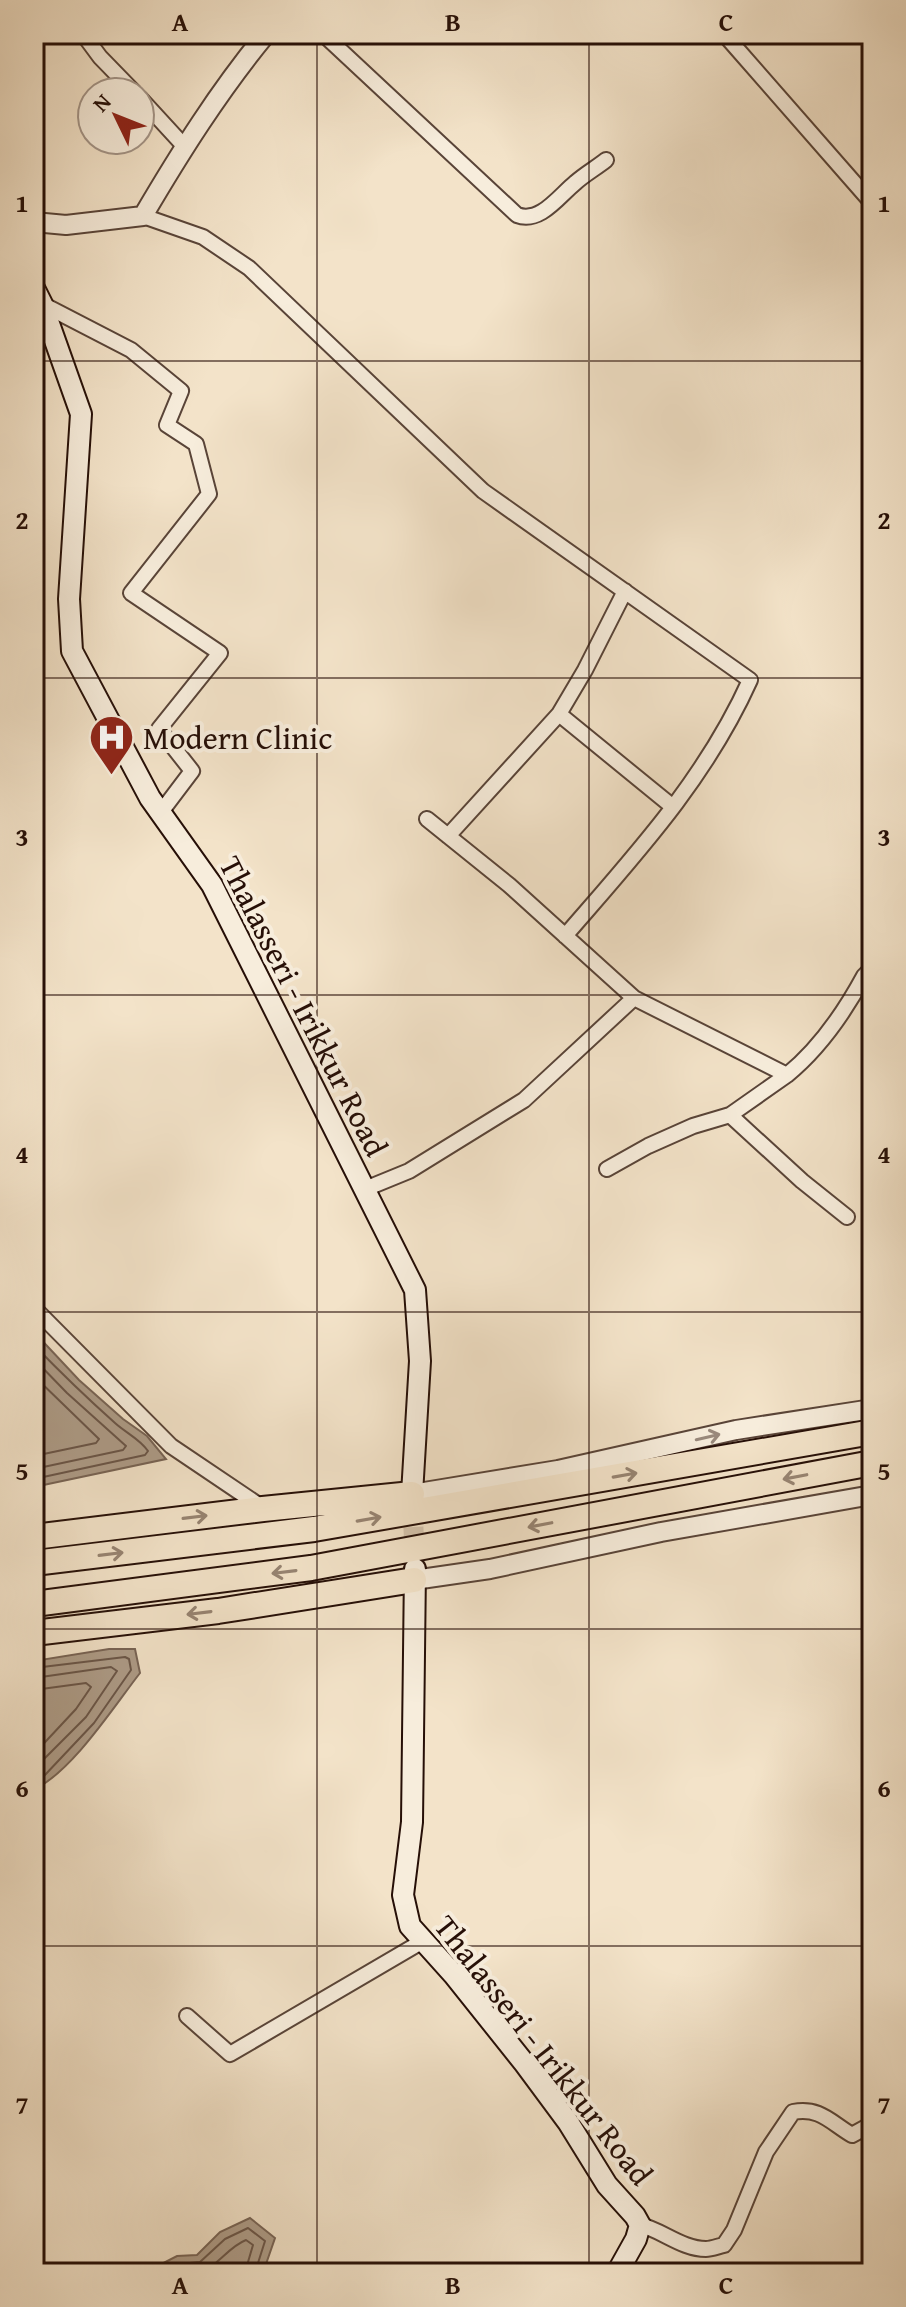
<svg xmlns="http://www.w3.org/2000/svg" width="906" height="2307" font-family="'Gentium Book Plus',serif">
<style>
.water{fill:#ad9b87;stroke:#776354;stroke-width:2}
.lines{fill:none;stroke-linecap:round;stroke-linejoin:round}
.shore{stroke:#6a5547;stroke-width:2}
.secondary-tunnel{stroke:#d4c3ac;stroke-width:20;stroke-dasharray:20 10;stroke-linecap:butt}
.minor-casing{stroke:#594438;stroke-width:18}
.tertiary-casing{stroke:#594438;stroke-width:22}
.secondary-casing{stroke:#260f07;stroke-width:24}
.trunk-casing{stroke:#260f07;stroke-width:28}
.minor{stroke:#f7eddc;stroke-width:14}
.tertiary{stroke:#f7eddc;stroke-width:18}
.secondary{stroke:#f7eddc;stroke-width:20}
.trunk{stroke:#f3e3c9;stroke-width:24}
.oneway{stroke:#99897c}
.oneway2{stroke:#978472}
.grid{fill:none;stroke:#260f07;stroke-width:2;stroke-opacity:0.55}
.labels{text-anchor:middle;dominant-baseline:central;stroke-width:8;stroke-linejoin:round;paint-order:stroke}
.poi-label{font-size:32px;fill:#260f07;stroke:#f7eddc;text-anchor:start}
.street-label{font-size:32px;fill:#260f07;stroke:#f7eddc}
.neatline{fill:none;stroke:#260f07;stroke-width:3}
.grid-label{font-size:26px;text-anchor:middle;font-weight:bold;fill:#260f07}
</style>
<rect width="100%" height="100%" fill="#f3e3c9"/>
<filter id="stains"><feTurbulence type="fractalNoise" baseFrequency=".0025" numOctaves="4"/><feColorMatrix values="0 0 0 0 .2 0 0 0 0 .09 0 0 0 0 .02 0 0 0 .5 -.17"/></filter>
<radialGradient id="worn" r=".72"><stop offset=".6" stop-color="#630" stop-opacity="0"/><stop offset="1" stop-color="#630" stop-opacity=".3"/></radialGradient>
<path class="water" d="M 34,1332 L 79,1380 L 123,1419 L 147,1436 L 166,1459 L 34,1487 Z
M 109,1649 L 135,1649 L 140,1673 C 112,1709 74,1769 34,1790 L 34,1661 Z
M 250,2218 L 275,2238 L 266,2264 L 272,2273 L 144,2273 L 177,2256 L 197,2255 L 220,2232 Z"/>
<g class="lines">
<path class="shore" d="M 34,1345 C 60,1372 87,1398 115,1423 C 126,1433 140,1439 148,1451 L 145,1455 L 34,1479
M 34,1359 L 67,1393 L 126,1446 L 123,1450 L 34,1469
M 34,1376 L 99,1439 L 96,1443 L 34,1456
M 34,1668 L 125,1657 L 129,1659 L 131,1670 L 94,1723 L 44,1776 L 34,1781
M 34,1678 L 111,1667 L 117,1671 L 86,1717 L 34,1769
M 34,1690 L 86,1683 L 91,1687 L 76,1709 L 34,1754
M 162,2273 L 179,2264 L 200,2262 L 225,2239 L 248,2228 L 265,2241 L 258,2263 L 262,2273
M 200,2273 C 218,2266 228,2247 246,2240 L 253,2245 L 248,2262 L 250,2273"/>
<path class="secondary-tunnel" d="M 412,1497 L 415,1561"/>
<defs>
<path id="minor" d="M 83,34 L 100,57 L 134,92
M 323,34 L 517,215 C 540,224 559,196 575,183 C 585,174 596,168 606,160
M 724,34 L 872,203
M 140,98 L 185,147
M 143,216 L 203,237 L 249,268 L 483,491 L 750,680 C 705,780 635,855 565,936
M 42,304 L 131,350 L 181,391 L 167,425 L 196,444 L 209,494 L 131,593 L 220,653 L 159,729 L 192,771 L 161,812
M 559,714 L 673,807
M 427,819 L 509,885 L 634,998
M 448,836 L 559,714 L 585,670 L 625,591
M 730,1115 L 802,1181 L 847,1217
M 607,1169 L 648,1146 L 693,1126 L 730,1115 L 787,1075
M 365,1189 L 409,1171 L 524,1100 L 634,998 L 787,1075 C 820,1048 844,1013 864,976 L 872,968
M 34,1308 L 171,1446 L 263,1508
M 187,2016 L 230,2054 L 423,1941
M 640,2225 C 662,2230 682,2249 706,2249 C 711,2249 719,2246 724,2245 L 734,2230 L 766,2152 L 793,2112 C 820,2107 830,2122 852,2135 L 872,2124"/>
<path id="tertiary" d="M 34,222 L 66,225 L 143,216 C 180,153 219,91 266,34
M 412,1494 L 558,1470 L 736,1430 L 872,1409
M 414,1580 L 490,1569 L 661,1532 L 872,1495"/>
<path id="secondary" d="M 34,288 L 42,304 L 81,414 L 69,599 L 72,651 L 150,798 L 212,885 L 415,1290 L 420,1361 L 412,1494
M 415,1569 L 412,1822 L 403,1895 L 410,1926 L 454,1975 L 525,2064 L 568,2122 L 607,2185 L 635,2216 L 640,2225 L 636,2239 L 617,2273"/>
<path id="trunk" d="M 34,1537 L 263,1509 L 412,1494
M 34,1563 L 314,1529 L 872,1432
M 34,1604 L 311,1568 L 872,1463
M 34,1633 L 218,1611 L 414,1580"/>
</defs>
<use href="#minor" class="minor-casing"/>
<use href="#tertiary" class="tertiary-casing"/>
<use href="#secondary" class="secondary-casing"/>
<use href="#trunk" class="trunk-casing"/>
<use href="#minor" class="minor"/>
<use href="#tertiary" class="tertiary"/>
<use href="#secondary" class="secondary"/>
<use href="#trunk" class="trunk"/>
</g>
<defs><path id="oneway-shaft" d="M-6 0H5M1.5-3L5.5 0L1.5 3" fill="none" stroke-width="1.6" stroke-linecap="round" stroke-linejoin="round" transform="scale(2)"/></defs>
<use class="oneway" href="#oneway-shaft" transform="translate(708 1437) rotate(-13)"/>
<g class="oneway2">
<use href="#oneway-shaft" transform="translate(625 1475) rotate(-10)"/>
<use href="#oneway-shaft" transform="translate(795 1477) rotate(169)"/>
<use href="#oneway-shaft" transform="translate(195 1517) rotate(-7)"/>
<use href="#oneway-shaft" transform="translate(369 1519) rotate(-10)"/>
<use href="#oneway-shaft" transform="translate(540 1525) rotate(169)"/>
<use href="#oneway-shaft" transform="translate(111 1554) rotate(-7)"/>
<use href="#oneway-shaft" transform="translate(284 1572) rotate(173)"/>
<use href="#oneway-shaft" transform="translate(199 1613) rotate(173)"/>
</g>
<path class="grid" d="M 317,34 L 317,2273M 589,34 L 589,2273M 34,361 L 872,361M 34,678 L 872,678M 34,995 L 872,995M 34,1312 L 872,1312M 34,1629 L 872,1629M 34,1946 L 872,1946"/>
<defs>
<symbol id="hospital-pin" viewBox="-11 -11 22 30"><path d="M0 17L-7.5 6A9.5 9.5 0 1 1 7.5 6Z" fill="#8f2418" stroke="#f7eddc"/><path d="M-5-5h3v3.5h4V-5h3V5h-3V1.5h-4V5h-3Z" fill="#fff"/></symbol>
</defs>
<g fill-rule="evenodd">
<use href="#hospital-pin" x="86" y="712" width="51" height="69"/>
</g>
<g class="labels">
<g class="poi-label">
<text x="143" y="737">Modern Clinic</text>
</g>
<g class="street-label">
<text transform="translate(304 1006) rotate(63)">Thalasseri - Irikkur Road</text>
<text transform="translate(544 2050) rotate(52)">Thalasseri - Irikkur Road</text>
</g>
</g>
<rect width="906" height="2307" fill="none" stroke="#f3e3c9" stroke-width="88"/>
<g transform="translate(116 116) rotate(313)"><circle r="38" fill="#f7eddc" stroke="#a39487" stroke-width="2"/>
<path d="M0-6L14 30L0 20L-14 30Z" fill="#8f2418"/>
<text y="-12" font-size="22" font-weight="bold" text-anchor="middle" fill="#260f07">N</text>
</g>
<rect x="44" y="44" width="818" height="2219" class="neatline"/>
<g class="grid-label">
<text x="180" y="31">A</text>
<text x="453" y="31">B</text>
<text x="726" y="31">C</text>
<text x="22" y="212">1</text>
<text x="884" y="212">1</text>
<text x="22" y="529">2</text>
<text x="884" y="529">2</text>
<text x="22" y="846">3</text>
<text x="884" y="846">3</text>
<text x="22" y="1163">4</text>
<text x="884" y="1163">4</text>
<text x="22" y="1480">5</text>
<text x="884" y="1480">5</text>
<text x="22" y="1797">6</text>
<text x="884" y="1797">6</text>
<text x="22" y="2114">7</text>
<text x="884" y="2114">7</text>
<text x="180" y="2294">A</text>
<text x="453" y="2294">B</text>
<text x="726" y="2294">C</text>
</g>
<rect width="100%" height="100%" filter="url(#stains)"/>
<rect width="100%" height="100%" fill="url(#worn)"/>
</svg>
